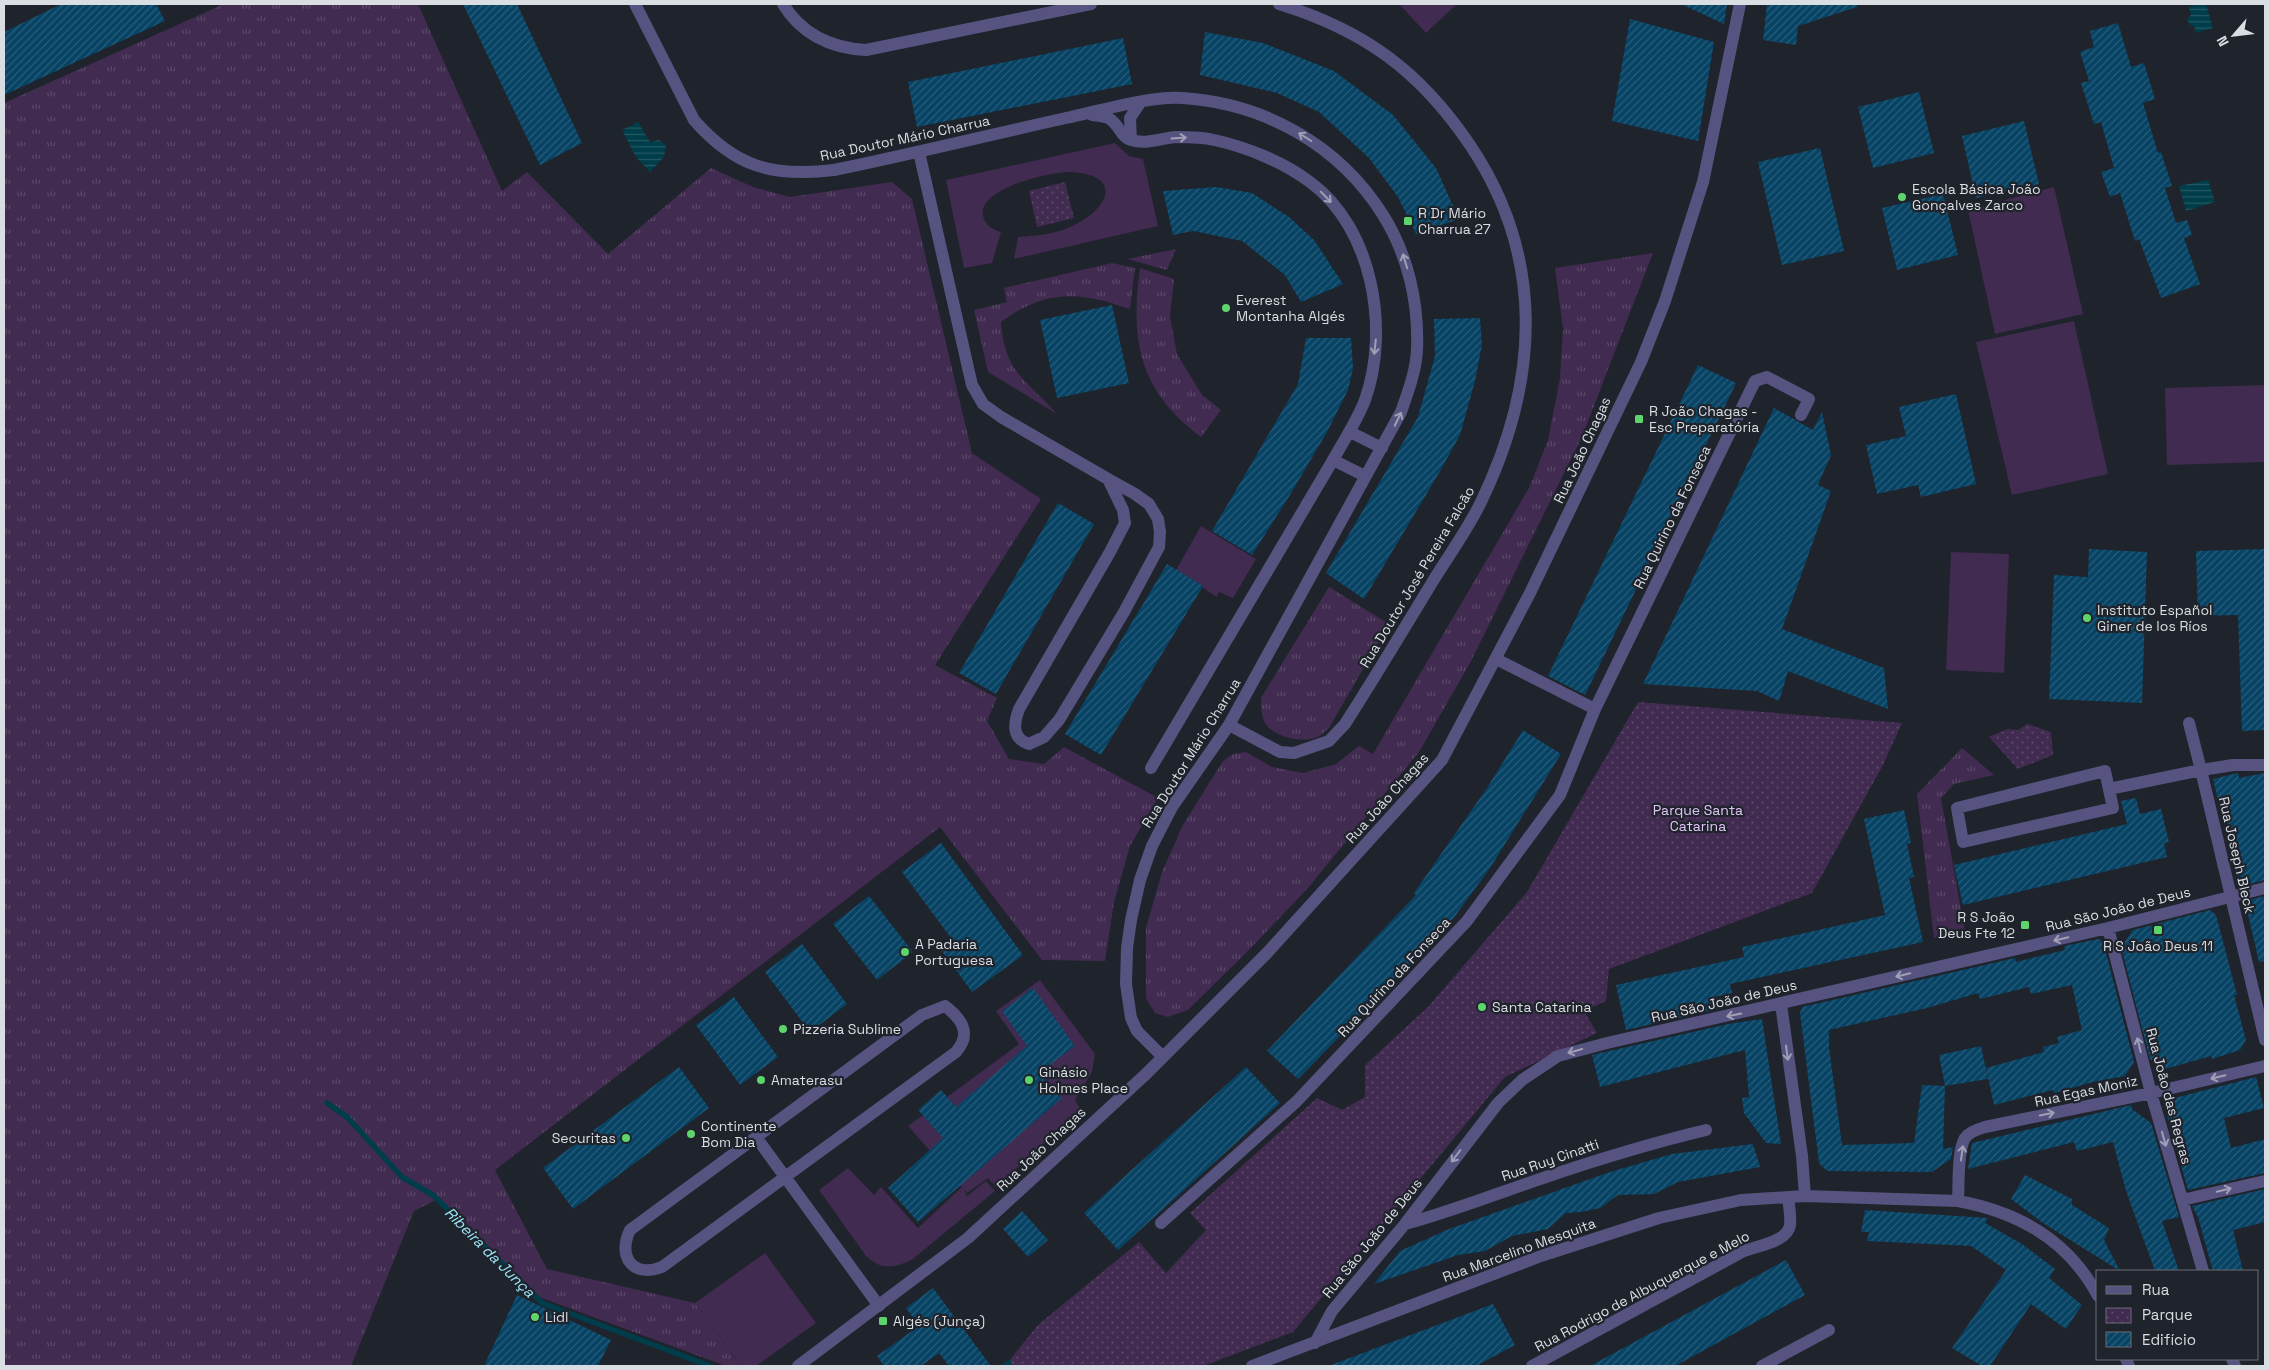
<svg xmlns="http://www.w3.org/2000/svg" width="2269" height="1370" font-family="'Space Grotesk',sans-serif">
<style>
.grass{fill:url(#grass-tufts)}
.park{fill:url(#park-dots)}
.garden{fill:#412b50}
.water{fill:url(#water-rules)}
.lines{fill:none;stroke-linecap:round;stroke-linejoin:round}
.stream{stroke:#003d4a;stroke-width:5.5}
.building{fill:url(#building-hatch)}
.minor{stroke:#575380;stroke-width:12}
.tertiary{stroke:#575380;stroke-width:12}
.oneway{stroke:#9f9fb6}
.poi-dot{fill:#5dd56c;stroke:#1f232b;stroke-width:2}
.labels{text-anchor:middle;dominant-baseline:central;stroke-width:4.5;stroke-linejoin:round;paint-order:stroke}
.street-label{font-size:14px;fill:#dadde2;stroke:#1f232b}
.poi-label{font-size:14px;fill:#dadde2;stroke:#1f232b;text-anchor:start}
.park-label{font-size:14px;fill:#e0c2f6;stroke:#1f232b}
.water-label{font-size:15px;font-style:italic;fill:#99e3f6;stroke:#1f232b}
</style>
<defs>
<pattern id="grass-tufts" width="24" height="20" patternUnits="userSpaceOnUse" patternTransform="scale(1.25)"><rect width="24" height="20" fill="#412b50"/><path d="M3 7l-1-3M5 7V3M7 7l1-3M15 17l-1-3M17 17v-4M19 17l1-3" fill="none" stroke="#5c4969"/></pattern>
<pattern id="park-dots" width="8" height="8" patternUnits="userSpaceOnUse" patternTransform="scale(1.25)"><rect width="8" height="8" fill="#412b50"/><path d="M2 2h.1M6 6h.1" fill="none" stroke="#5c4969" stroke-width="1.8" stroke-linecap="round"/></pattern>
<pattern id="water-rules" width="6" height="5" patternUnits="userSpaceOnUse" patternTransform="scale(1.25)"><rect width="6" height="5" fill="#003d4a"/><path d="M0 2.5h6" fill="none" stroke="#255964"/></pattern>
<pattern id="building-hatch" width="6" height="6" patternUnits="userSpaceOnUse" patternTransform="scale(1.25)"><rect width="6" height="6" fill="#064364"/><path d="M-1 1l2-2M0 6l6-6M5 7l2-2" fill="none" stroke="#2a5e7a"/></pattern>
</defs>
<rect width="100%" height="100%" fill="#1f232b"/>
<path class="grass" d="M 224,4 L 418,4 L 502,191 L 527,172 L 608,254 L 711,168 L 753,187 L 790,197 L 892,182 L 912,199 L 972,453 L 1041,499 L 935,665 L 997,698 L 987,721 L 1009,759 L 1044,764 L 1064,747 L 1158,798 L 1130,846 L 1114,902 L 1105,961 L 1042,960 L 940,827 L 495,1170 L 547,1269 L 695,1303 L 741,1366 L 726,1366 L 539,1297 L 436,1200 L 414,1211 L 351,1366 L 4,1366 L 4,103 Z
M 1176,249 L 1167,270 L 1127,259 Z
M 1653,253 L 1582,437 L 1470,663 L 1419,752 L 1308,888 L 1250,949 L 1188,1010 L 1168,1017 L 1155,1013 L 1146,998 L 1146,928 L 1162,872 L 1183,825 L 1223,761 L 1233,754 L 1246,752 L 1272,767 L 1303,773 L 1336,764 L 1359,746 L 1373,754 L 1529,488 L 1548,440 L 1560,378 L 1563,329 L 1555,268 Z
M 1112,263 L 1135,268 L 1130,309 C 1080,291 1045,289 1001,322 C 1005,374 1026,379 1057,414 L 988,372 L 974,310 L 1007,302 L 1004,288 Z
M 1140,268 L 1174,279 L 1170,316 L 1177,354 L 1202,395 L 1221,410 L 1201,437 C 1139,391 1130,341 1140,268 Z
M 1329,587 L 1389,624 L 1329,728 C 1325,731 1321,736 1317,737 C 1302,743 1280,738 1268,727 C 1261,720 1261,707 1261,698 Z
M 1962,748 L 1994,775 L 1954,784 L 1941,798 L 1965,932 L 1934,938 L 1917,794 Z"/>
<path class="park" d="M 1065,182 L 1074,218 L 1037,227 L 1029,191 Z
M 1638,702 L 1902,723 L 1883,765 L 1812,893 L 1609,969 L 1606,1001 L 1584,1011 L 1597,1033 L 1505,1077 L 1293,1332 L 1203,1366 L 1005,1366 L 1038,1325 L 1139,1242 L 1166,1273 L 1206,1230 L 1190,1213 L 1317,1098 L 1342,1110 L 1365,1097 L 1365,1065 L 1428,1007 L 1527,892 Z
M 2027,724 L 2051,732 L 2053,755 L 2018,769 L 1989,737 L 2007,729 L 2018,730 Z"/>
<path class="garden" d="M 1399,4 L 1457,4 L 1426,33 Z
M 1115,143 L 1129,156 L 1143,159 L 1158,226 L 1014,259 L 1018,237 C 1036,236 1054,234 1070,227 C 1107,211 1126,176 1072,172 C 1052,171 972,189 984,219 C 987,226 993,230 1001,232 L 992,263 L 964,268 L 946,180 Z
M 2054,187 L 2083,314 L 1995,334 L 1968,210 Z
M 2074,321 L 2108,474 L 2012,495 L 1976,342 Z
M 2265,385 L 2265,462 L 2167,465 L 2165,388 Z
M 1201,526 L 1256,559 L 1233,598 L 1219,592 L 1217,597 L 1176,570 Z
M 1951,552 L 2009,554 L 2004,673 L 1946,670 Z
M 1040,980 L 1095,1054 L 1092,1072 L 1075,1100 L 1081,1110 L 996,1187 L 988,1178 L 967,1193 L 964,1189 L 967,1196 L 986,1181 L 995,1191 L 913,1259 C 896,1268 881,1271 866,1256 L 819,1190 L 848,1168 L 874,1195 L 881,1187 L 918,1228 L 962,1187 L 908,1126 L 1019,1044 L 996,1011 Z
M 765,1253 L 816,1323 L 756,1366 L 741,1366 L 695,1303 Z"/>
<path class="water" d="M 2198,4 L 2206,4 L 2213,28 L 2196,33 L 2194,26 L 2190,25 L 2187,19 L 2191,15 L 2189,7 Z
M 638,122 L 650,142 L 659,140 L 666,145 L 664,157 L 650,172 L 636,157 L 622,130 Z
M 2208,180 L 2215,202 L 2186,211 L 2179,186 Z"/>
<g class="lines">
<path class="stream" d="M 327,1103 L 347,1117 L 402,1177 L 433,1195 L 542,1303 L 710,1366
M 1005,1366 L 1009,1363 L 1009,1366"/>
</g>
<path class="building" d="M 61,4 L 156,4 L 165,21 L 4,95 L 4,32 Z
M 463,4 L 517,4 L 582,143 L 540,165 Z
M 1681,4 L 1727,4 L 1724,24 Z
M 1767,4 L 1857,4 L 1857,7 L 1798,26 L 1796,45 L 1763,40 Z
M 1630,19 L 1714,42 L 1698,141 L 1612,121 Z
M 2118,23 L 2131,67 L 2144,63 L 2155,99 L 2143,103 L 2158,153 L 2161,152 L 2172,186 L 2165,188 L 2176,223 L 2187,220 L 2192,235 L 2184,238 L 2200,284 L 2161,298 L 2139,239 L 2135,241 L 2120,193 L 2110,197 L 2101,172 L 2114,168 L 2101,122 L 2094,124 L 2081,83 L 2089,81 L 2080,52 L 2094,47 L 2090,31 Z
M 1205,32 L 1263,43 L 1334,71 L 1393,115 L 1436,168 L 1459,219 L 1416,234 L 1398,197 L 1369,158 L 1319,112 L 1277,93 L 1200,75 Z
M 1123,38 L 1132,84 L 917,127 L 908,82 Z
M 1919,92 L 1934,153 L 1873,168 L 1858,107 Z
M 2024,121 L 2039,184 L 1976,198 L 1962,136 Z
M 1820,148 L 1844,251 L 1782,265 L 1758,162 Z
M 1216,187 L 1252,193 L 1289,217 L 1314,240 L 1343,284 L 1301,302 L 1285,275 L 1242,241 L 1193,231 L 1173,235 L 1163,191 Z
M 1943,194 L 1958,255 L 1897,270 L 1882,208 Z
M 1112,305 L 1129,383 L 1057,398 L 1040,320 Z
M 1480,318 L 1482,345 L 1475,381 L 1460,435 L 1439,473 L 1364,599 L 1326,573 L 1418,417 L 1435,356 L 1434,319 Z
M 1306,338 L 1351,338 L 1353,368 L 1348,390 L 1327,432 L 1290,495 L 1252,555 L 1212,531 L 1298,384 Z
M 1698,365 L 1736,383 L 1585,695 L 1548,676 Z
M 1956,394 L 1976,484 L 1921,497 L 1918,485 L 1877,494 L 1866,445 L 1906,436 L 1899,407 Z
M 1774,408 L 1813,430 L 1822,412 L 1831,455 L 1818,485 L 1831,491 L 1782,629 L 1884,668 L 1888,709 L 1788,671 L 1779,701 L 1757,691 L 1643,684 Z
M 1058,503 L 1094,524 L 996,694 L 959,673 Z
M 2089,549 L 2147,552 L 2142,703 L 2049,699 L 2054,575 L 2088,577 Z
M 2265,549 L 2265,730 L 2242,731 L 2238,615 L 2198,616 L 2196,551 Z
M 1167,564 L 1203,586 L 1101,755 L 1065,734 Z
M 1523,730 L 1561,754 L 1490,868 L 1450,923 L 1298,1079 L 1267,1051 L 1416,895 L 1414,893 L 1487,788 Z
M 2238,773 L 2239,778 L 2265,773 L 2265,880 L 2241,886 L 2237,874 L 2227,821 L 2223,822 L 2213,779 Z
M 2136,798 L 2140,814 L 2161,809 L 2169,842 L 2164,843 L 2167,857 L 1963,905 L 1954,865 L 2127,824 L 2121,801 Z
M 1904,810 L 1911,843 L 1907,844 L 1914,877 L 1909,878 L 1923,942 L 1730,984 L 1732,993 L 1710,998 L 1718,1009 L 1626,1030 L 1616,985 L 1744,957 L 1742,947 L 1885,915 L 1864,819 Z
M 941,843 L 1023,955 L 972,992 L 939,947 L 951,938 L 902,872 Z
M 869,896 L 913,952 L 877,980 L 833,924 Z
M 2265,896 L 2265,961 L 2259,962 L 2245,901 Z
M 2210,910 L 2216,915 L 2224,945 L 2237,995 L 2234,995 L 2246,1040 L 2240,1050 L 2212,1059 L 2211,1056 L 2165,1069 L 2150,1059 L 2121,947 L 2133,930 Z
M 2098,939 L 2103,941 L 2134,1062 L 2125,1076 L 2093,1082 L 2054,1093 L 2053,1090 L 1994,1105 L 1986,1068 L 2044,1052 L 2043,1047 L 2059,1043 L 2057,1037 L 2082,1030 L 2072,985 L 2031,994 L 2029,987 L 1980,999 L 1978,993 L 1927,1008 L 1829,1030 L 1829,1047 L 1842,1145 L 1914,1143 L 1922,1085 L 1945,1086 L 1943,1149 L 1953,1147 L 1951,1159 L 1932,1172 L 1827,1171 L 1819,1163 L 1800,1013 L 1802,1007 L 2015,958 L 2016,962 L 2065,950 L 2064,946 Z
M 802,944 L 847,1004 L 810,1032 L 765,972 Z
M 1033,988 L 1075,1046 L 1040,1072 L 1062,1098 L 918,1222 L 888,1188 L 943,1138 L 918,1110 L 941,1090 L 956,1107 L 1027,1046 L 1002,1011 Z
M 734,997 L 778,1057 L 740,1085 L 696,1025 Z
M 1762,1019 L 1781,1144 L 1766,1143 L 1744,1113 L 1742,1098 L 1749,1097 L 1745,1050 L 1600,1087 L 1592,1055 L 1728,1024 Z
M 1981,1046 L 1988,1079 L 1945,1086 L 1939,1055 Z
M 679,1067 L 709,1108 L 573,1209 L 543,1168 Z
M 1246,1067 L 1280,1103 L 1118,1250 L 1084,1213 Z
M 2256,1077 L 2264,1108 L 2224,1118 L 2231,1148 L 2265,1139 L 2265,1173 L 2188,1190 L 2163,1101 Z
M 2131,1105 L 2132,1109 L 2151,1123 L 2179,1217 L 2162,1221 L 2179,1271 L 2155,1271 L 2126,1191 L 2113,1142 L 2077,1151 L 2074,1142 L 1968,1169 L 1972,1143 Z
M 1753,1144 L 1760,1167 L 1678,1182 L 1654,1194 L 1618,1195 L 1600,1208 L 1582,1212 L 1566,1213 L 1548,1229 L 1512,1236 L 1485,1251 L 1458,1255 L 1374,1284 L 1400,1251 L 1449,1229 L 1610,1172 L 1672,1154 Z
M 2025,1175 L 2072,1199 L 2072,1205 L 2109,1228 L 2104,1240 L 2120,1271 L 2043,1223 L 2011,1199 Z
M 2265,1189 L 2265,1222 L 2233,1230 L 2243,1271 L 2213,1271 L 2198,1217 L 2192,1206 Z
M 1865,1210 L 1988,1218 L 1985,1223 L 2022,1244 L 2055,1269 L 2049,1278 L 2082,1305 L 2066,1329 L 2031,1304 L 1990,1366 L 1982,1366 L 1952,1348 L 2006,1270 L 1971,1246 L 1867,1241 L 1869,1232 L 1861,1232 Z
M 1022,1211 L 1048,1240 L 1028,1257 L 1003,1229 Z
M 1786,1260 L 1805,1295 L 1675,1366 L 1590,1366 Z
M 933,1288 L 991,1366 L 949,1366 L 939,1353 L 921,1366 L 884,1366 L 877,1356 L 919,1326 L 906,1308 Z
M 517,1295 L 611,1340 L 598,1366 L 484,1366 Z
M 1493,1304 L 1515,1345 L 1476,1366 L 1331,1366 L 1331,1365 Z"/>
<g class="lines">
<path class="minor" d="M 783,4 C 802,35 831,48 866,50 L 1091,4
M 919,152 L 969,372 L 972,385 L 983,404 L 1001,417 L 1108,479 L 1123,510 L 1125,523 L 1110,552 L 1019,709 C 1014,723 1011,738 1029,744 L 1044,737 L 1059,720 L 1124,612 L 1159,547 L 1160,532 L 1158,519 L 1149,504 L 1135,494 L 1108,479
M 1496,659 L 1595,709 L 1755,381 L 1767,377 L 1809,399 L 1801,415
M 1229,725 L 1280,752 L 1294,753 L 1329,741 L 1345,724 C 1375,677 1404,629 1433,581 C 1449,555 1468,529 1481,502 C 1539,382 1546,258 1470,145 C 1420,71 1364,30 1279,4
M 2265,765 L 2233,765 L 2201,770 L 2265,1040
M 1151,768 L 1333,460
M 2105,771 L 2113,808 L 1963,842 L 1957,808 Z
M 2109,789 L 2201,770 L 2189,723
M 2108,928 L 2151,1093 L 2203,1271
M 1781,1004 L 1802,1156 L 1805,1196
M 945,1006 C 962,1019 972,1034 956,1052 L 662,1267 C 633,1278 617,1257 630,1230 L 922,1015 Z
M 756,1137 L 879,1306
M 2182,1200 L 2265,1181
M 1958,1201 C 1959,1186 1957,1151 1965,1138 C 1969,1132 1978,1129 1985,1127 L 2151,1093 L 2265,1066
M 1161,1223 L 1296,1102 L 1467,921 L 1560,795 L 1595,709
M 1405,1224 C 1453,1211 1498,1193 1546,1177 C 1599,1159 1652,1143 1706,1130
M 1315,1343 L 1332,1311 L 1405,1224 L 1498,1103 L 1522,1080 L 1558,1056 L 1607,1043 L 2108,928 L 2265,888
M 2126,1359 L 2129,1366
M 2232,1359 L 2235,1366
M 1252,1366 L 1541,1256 L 1659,1218 L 1741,1200 L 1805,1196 L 1958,1201 C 2018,1212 2069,1241 2098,1296
M 1532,1366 L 1742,1252 C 1756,1246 1788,1242 1790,1225 C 1791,1216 1789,1206 1788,1197
M 1762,1366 L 1829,1330"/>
<path class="tertiary" d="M 635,4 L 694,120 C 736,168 773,177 834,170 C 912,154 989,135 1066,118 C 1099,111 1149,96 1182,98 C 1264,103 1339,145 1383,215 C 1408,255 1419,303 1417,350 C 1416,371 1408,392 1401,412 L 1229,725 L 1172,807 L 1152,846 L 1140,880 L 1131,920 L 1127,948 L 1126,984 L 1131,1018 L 1137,1031 L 1163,1057
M 1092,115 C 1098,116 1105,116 1110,119 C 1119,125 1121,137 1131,140 C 1146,145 1162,138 1176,137 C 1189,137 1202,137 1214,140 C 1247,147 1283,162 1310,182 C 1373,228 1390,330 1365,400 C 1357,421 1344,440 1333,460 L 1365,476
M 1131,140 L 1130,118 L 1140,103
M 1350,432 L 1382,448
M 798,1366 L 968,1238 L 1146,1074 L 1267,953 L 1442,760 L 1530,593 L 1641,362 L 1665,301 L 1703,182 L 1740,4"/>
</g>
<defs><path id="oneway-shaft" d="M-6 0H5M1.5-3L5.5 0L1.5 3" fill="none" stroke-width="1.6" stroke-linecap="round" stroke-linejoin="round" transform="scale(1.25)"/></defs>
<g class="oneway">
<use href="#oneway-shaft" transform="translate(1305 137) rotate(-148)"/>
<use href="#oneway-shaft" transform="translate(1179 138) rotate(-4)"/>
<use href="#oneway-shaft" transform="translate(1326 197) rotate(46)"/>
<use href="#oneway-shaft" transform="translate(1405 261) rotate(-107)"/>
<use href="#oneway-shaft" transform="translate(1375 347) rotate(96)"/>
<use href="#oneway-shaft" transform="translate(1398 419) rotate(-64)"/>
<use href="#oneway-shaft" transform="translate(2061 939) rotate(167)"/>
<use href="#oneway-shaft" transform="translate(1903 975) rotate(167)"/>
<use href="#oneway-shaft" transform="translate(1734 1015) rotate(168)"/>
<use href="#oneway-shaft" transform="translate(2139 1045) rotate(-104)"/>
<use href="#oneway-shaft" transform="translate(1575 1051) rotate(164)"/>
<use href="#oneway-shaft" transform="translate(1787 1053) rotate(82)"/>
<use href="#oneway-shaft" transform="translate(2218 1077) rotate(167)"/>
<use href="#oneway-shaft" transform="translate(2047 1114) rotate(-12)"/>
<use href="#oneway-shaft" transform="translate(2164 1139) rotate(74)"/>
<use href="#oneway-shaft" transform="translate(1962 1153) rotate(-82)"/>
<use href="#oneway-shaft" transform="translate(1456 1156) rotate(127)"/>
<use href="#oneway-shaft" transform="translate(2224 1190) rotate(-14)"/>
</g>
<g class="poi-dot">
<circle cx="1902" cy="197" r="5"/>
<rect x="1403" y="216" width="10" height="10" rx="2.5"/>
<circle cx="1226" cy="308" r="5"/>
<rect x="1634" y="414" width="10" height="10" rx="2.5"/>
<circle cx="2087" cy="618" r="5"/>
<rect x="2020" y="920" width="10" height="10" rx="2.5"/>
<rect x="2153" y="925" width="10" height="10" rx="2.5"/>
<circle cx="905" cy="952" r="5"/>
<circle cx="1482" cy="1007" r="5"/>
<circle cx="783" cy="1029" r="5"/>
<circle cx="761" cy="1080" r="5"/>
<circle cx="1029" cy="1080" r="5"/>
<circle cx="691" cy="1134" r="5"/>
<circle cx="626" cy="1138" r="5"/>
<circle cx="535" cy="1317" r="5"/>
<rect x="878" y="1316" width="10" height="10" rx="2.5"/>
</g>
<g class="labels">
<g class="street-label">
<text transform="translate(905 138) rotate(-12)">Rua Doutor Mário Charrua</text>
<text transform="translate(1582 450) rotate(-65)">Rua João Chagas</text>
<text transform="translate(1672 517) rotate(-64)">Rua Quirino da Fonseca</text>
<text transform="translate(1417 577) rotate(-59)">Rua Doutor José Pereira Falcão</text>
<text transform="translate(1191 753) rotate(-58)">Rua Doutor Mário Charrua</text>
<text transform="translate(1387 798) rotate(-48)">Rua João Chagas</text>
<text transform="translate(2237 855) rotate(77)">Rua Joseph Bleck</text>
<text transform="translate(2118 909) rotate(-14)">Rua São João de Deus</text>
<text transform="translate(1394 977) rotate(-47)">Rua Quirino da Fonseca</text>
<text transform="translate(1724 1001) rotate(-13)">Rua São João de Deus</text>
<text transform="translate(2086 1091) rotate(-12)">Rua Egas Moniz</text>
<text transform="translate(2169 1096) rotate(75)">Rua João das Regras</text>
<text transform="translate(1041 1149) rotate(-43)">Rua João Chagas</text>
<text transform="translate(1550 1160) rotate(-19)">Rua Ruy Cinatti</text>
<text transform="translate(1372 1238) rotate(-51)">Rua São João de Deus</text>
<text transform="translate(1519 1250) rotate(-20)">Rua Marcelino Mesquita</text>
<text transform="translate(1642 1291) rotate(-28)">Rua Rodrigo de Albuquerque e Melo</text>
</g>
<g class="poi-label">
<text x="1912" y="189">Escola Básica João<tspan x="1912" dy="16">Gonçalves Zarco</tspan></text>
<text x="1418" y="213">R Dr Mário<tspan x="1418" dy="16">Charrua 27</tspan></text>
<text x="1236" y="300">Everest<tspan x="1236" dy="16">Montanha Algés</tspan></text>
<text x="1649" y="411">R João Chagas -<tspan x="1649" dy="16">Esc Preparatória</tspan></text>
<text x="2097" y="610">Instituto Español<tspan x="2097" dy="16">Giner de los Ríos</tspan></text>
<text x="2015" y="917" text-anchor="end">R S João<tspan x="2015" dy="16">Deus Fte 12</tspan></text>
<text x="915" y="944">A Padaria<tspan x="915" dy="16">Portuguesa</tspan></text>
<text x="2158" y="946" text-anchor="middle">R S João Deus 11</text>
<text x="1492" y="1007">Santa Catarina</text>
<text x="793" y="1029">Pizzeria Sublime</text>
<text x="1039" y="1072">Ginásio<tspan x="1039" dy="16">Holmes Place</tspan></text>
<text x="771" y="1080">Amaterasu</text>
<text x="701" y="1126">Continente<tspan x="701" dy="16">Bom Dia</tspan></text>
<text x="616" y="1138" text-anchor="end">Securitas</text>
<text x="545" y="1317">Lidl</text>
<text x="893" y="1321">Algés (Junça)</text>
</g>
<g class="park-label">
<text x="1698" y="810">Parque Santa<tspan x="1698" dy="16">Catarina</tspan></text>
</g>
<g class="water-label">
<text transform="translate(490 1252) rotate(45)">Ribeira da Junça</text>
</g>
</g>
<rect width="2269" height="1370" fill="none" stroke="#dadde2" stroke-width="10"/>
<rect x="2096" y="1270" width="162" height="90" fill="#1f232b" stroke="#6a6d74"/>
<rect x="2106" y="1286" width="25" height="8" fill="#575380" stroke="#6a6d74"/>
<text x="2142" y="1295" font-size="15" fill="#dadde2">Rua</text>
<rect x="2106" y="1308" width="25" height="15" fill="url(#park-dots)" stroke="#6a6d74"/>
<text x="2142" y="1320" font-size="15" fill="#dadde2">Parque</text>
<rect x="2106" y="1332" width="25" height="15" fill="url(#building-hatch)" stroke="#6a6d74"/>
<text x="2142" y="1345" font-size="15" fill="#dadde2">Edifício</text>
<g transform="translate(2234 35) rotate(242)" stroke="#1f232b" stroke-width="4" paint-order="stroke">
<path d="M0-4L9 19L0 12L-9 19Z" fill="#dadde2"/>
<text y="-8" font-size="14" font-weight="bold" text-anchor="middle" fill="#dadde2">N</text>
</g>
</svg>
